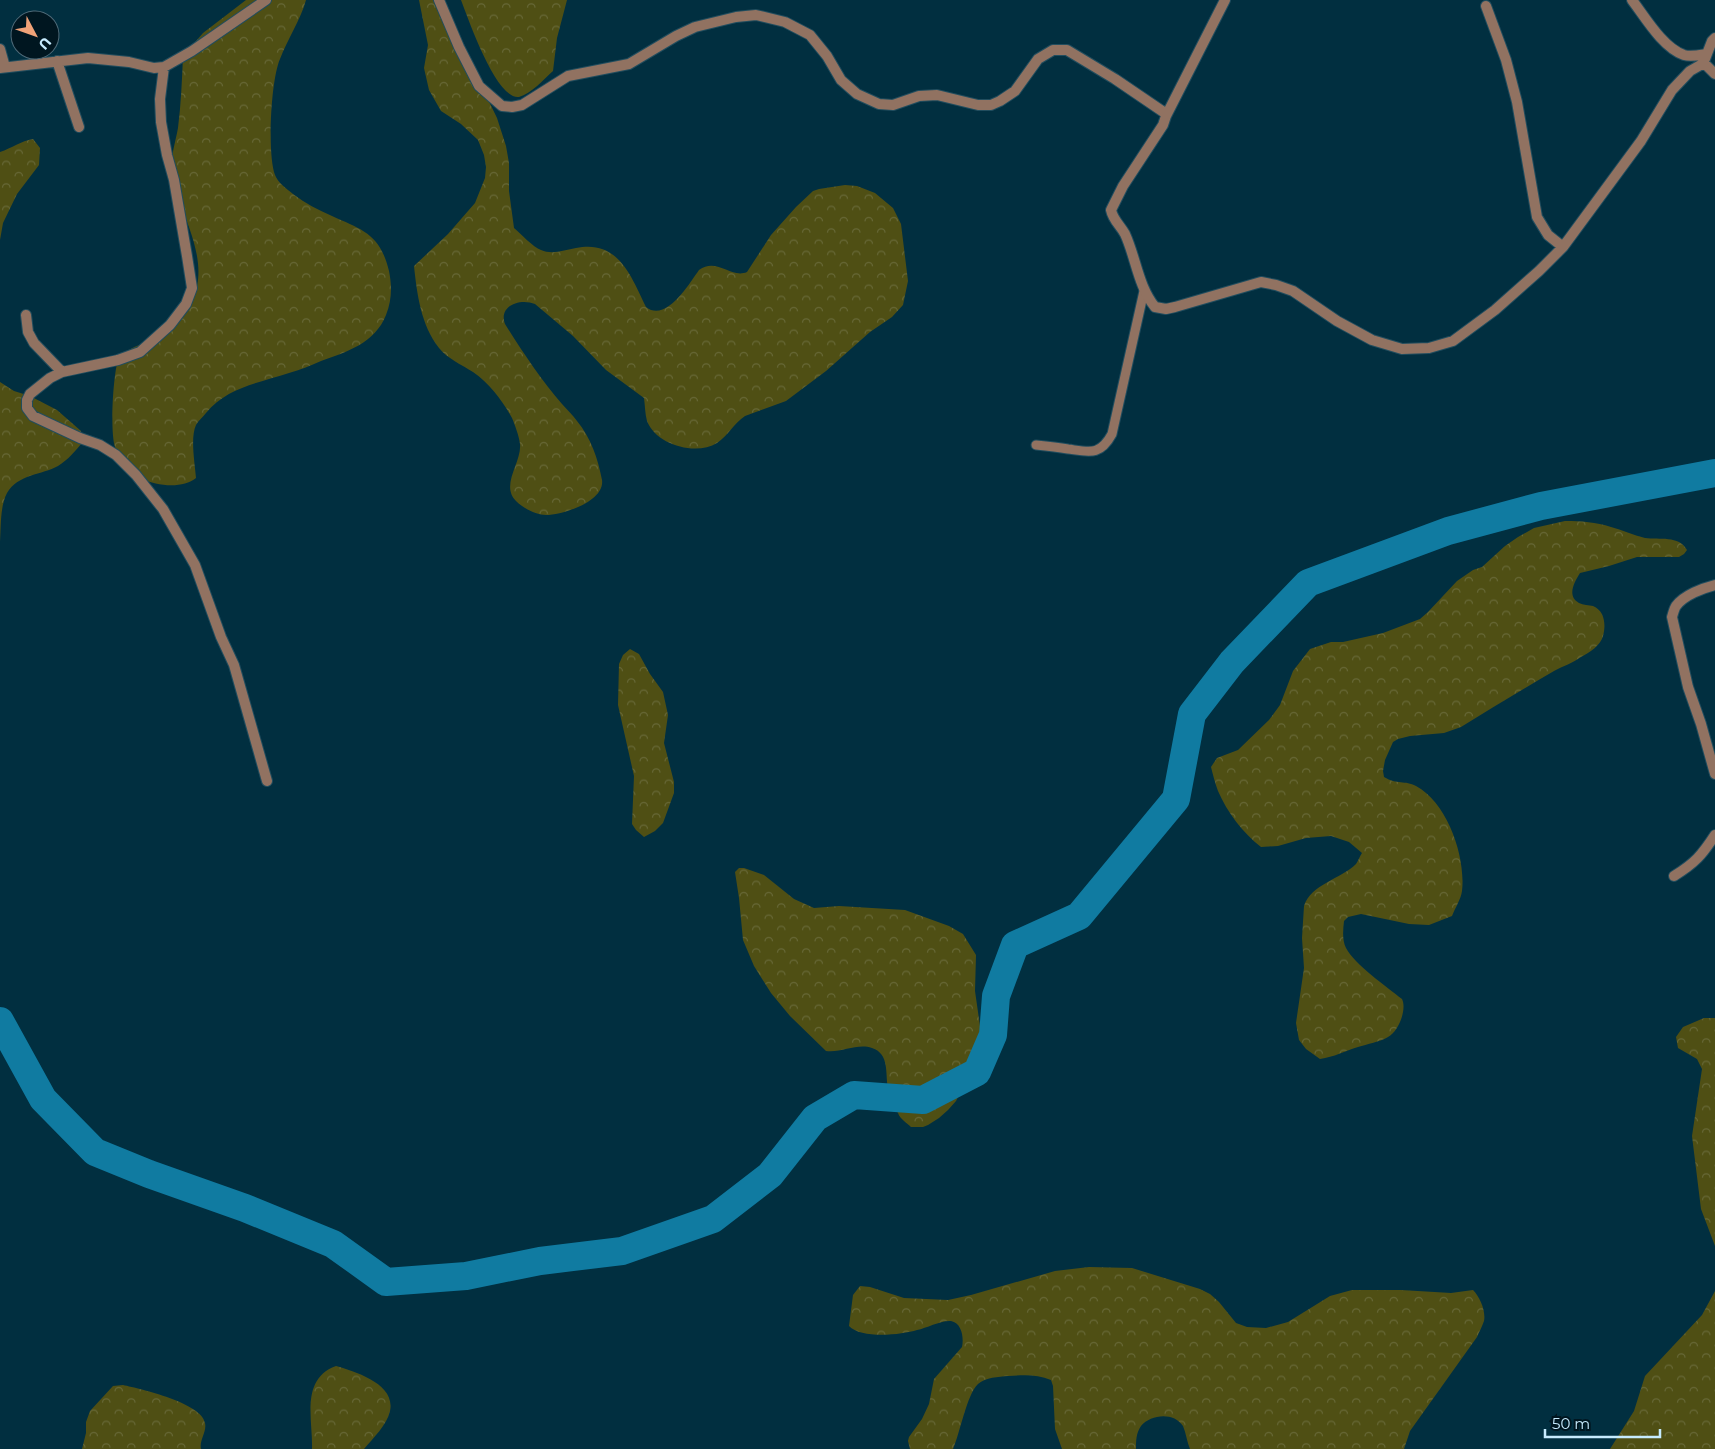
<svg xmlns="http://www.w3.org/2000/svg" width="1715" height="1449" font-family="Montserrat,sans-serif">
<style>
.forest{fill:url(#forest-crowns)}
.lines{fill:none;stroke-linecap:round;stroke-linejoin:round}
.river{stroke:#107ba1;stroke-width:28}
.service-casing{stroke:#214d5e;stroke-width:11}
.minor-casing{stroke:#214d5e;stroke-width:12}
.service{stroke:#917261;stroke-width:9}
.minor{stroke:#917261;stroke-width:10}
</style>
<defs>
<pattern id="forest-crowns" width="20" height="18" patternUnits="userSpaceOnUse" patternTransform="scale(1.25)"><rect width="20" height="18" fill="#4f4f14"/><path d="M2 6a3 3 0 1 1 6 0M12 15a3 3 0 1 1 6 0" fill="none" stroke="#676837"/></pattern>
</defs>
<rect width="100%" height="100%" fill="#012f40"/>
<path class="forest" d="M 246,0 L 306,0 C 301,19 287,40 280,59 C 271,79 267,154 275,175 C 278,183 286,188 293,194 C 305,203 318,210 332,216 C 363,230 380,234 389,271 C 392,286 392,300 386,315 C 375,343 347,352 321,361 C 310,366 300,370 289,373 C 259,383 227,387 206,413 C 203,417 198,421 196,425 C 190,438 195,464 196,478 C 183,489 157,486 142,479 C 136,475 131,467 126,462 C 122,458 117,453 115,447 C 110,432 113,381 117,364 C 123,345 152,343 167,333 C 182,322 193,304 197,286 C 203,258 189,227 179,201 C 177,194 172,185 171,176 C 170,159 175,144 178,128 C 181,104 182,80 183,56 L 203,33 Z
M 419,0 L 443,0 L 447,15 L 497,118 L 506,146 L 509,163 L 509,191 L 514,228 C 521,234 533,247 541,250 C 552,255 565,250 576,248 C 618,239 631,276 646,307 C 666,323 689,284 699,270 C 717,257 731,279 747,272 L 771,235 L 796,207 L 813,191 L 819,189 L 845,185 L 857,186 L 875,193 L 893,208 L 901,224 L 908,281 L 903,305 L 892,317 L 870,332 L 826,371 L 786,401 L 745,416 C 734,423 728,436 717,443 C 696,456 656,445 647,421 C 645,414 645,405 644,398 L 606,370 L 573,336 L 535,304 C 521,298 498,305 505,324 C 522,351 541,380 562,404 C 567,410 573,415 577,421 C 591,438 598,459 602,480 C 605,501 563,515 546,515 C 536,515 523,508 516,501 C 500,485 522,462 520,444 C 519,436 515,425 512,418 C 502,400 490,384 473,372 C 462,365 448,359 439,348 C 421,325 417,294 414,266 L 448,234 L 475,203 L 485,178 L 486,167 L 484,155 L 478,140 L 461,124 L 441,111 L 429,90 L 424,68 L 428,45 Z
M 461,0 L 567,0 L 557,38 L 553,71 C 544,79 531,94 519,97 C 496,100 468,18 461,0 Z
M 33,139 L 40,148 L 39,165 L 17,194 L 3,223 L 0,240 L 0,152 C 12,148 21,141 33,139 Z
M 0,382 L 14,391 L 30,396 L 57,410 L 81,431 L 83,442 C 76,450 68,460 58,466 C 42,475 18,474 7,493 C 0,506 1,527 0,542 Z
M 1565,521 C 1581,521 1596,522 1611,527 C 1622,530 1633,535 1645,538 C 1659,540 1679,535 1687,550 L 1684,554 L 1679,557 L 1637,557 L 1609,566 L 1580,573 C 1575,581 1566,596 1579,603 C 1583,605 1589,605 1593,606 C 1605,611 1606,625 1603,636 C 1601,645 1589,653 1581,657 C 1573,663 1563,666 1554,671 C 1523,689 1492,708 1461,727 L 1444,733 L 1410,736 L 1398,739 L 1393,742 L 1385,760 L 1383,771 L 1384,777 C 1397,785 1405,780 1416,786 C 1448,803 1466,858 1462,891 C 1461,899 1455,908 1452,916 L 1429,925 L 1409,924 L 1361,914 L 1348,917 L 1344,921 C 1343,930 1342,940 1346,948 C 1354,964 1387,987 1402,999 C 1407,1009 1399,1031 1388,1037 C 1380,1042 1367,1044 1358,1047 C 1345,1051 1334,1057 1320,1059 L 1306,1049 L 1299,1040 L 1296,1023 L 1304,968 L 1302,938 L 1304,906 C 1311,884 1341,879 1356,864 C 1358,861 1360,856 1362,853 L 1349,842 L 1331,836 L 1306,838 L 1278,846 L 1261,847 C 1243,833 1227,812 1218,791 C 1215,783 1213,775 1211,767 L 1217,758 L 1238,750 L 1269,720 L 1280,705 L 1293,671 L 1310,649 L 1331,642 L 1343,642 L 1383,633 L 1420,619 L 1428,612 L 1457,581 L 1473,570 L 1482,567 L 1505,546 L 1518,537 L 1534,528 Z
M 630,649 L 639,654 L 650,674 L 663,692 L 668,715 L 664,743 L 674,782 L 674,793 L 663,823 L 655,831 L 644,837 L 636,830 L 632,824 L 634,776 L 618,705 L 619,664 L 623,655 Z
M 739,868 L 744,868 L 764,875 L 794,899 L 814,908 L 839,906 L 905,910 L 949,926 L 963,934 L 976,955 L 975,991 L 982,1040 L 980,1053 L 956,1101 L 948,1110 L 939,1118 L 928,1125 L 923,1127 L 911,1127 C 907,1123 900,1119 898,1113 C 894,1106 891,1096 888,1088 C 885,1074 890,1054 872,1048 C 857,1043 842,1053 826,1051 L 790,1016 L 771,993 L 754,966 L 743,940 L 739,898 L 735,872 Z
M 1704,1018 L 1715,1018 L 1715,1246 L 1701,1209 L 1692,1136 L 1702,1069 L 1697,1059 L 1678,1048 L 1676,1037 L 1683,1027 Z
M 1089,1267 L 1132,1268 L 1200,1289 L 1210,1294 L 1219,1302 L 1236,1323 L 1247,1327 L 1266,1328 L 1288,1322 L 1330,1296 L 1352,1290 L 1401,1290 L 1451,1293 L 1473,1290 C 1480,1297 1486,1311 1484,1321 C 1482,1327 1479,1332 1477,1337 L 1410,1431 L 1404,1449 L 1190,1449 C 1187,1442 1186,1433 1183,1426 C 1174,1412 1151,1414 1141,1426 C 1136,1433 1136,1441 1136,1449 L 1062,1449 L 1055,1429 L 1053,1386 L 1051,1380 C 1037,1374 1023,1375 1008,1376 C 998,1377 986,1377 978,1384 C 967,1394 960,1433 953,1449 L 910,1449 L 908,1441 L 909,1437 L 922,1419 L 929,1404 L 934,1379 L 962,1347 C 964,1338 962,1323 951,1321 C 941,1320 927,1328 917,1330 C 901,1335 861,1339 849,1326 L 853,1295 L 860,1286 L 870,1287 L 904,1298 L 948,1300 L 971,1295 L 1055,1271 Z
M 1715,1291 L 1715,1449 L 1610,1449 L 1634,1411 L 1645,1376 L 1702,1315 Z
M 336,1366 C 356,1372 396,1384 390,1411 C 387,1425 373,1438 364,1449 L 312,1449 C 313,1420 300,1379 336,1366 Z
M 123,1385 C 141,1389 202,1403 205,1423 C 207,1432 199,1440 201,1449 L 82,1449 L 86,1433 L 86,1422 L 90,1411 L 113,1386 Z"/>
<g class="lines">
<path class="river" d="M 0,1021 L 43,1099 L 95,1152 L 149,1174 L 245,1208 L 333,1244 L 386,1282 L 466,1276 L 540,1261 L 622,1251 L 713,1219 L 770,1175 L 815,1118 L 854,1095 L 923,1100 L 977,1072 L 993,1035 L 996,996 L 1015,945 L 1079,916 L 1176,799 L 1192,714 L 1232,662 L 1308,583 L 1448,531 L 1541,506 L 1715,473"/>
<defs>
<path id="service" d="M 1036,445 C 1047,446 1057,447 1068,449 C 1090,452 1100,456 1112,434 L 1144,291"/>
<path id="minor" d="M 439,0 L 459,47 L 479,86 L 502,106 L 512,107 L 522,105 L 568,76 L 629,64 L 676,36 L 695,27 L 736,17 L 756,15 L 785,22 L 810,35 L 827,56 L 841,80 L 857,94 L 879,104 L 893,105 L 919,96 L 937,95 L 978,105 L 991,105 L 1000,101 L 1015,91 L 1038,59 L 1053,50 L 1067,50 L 1115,79 L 1165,113 L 1166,116 L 1163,125 L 1123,186 L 1111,210 C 1113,220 1120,225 1125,234 C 1136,258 1138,286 1155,307 L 1166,309 L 1175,307 L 1261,282 L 1276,285 L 1293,291 L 1337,321 L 1372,340 L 1402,349 L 1429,348 L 1453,341 L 1495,310 L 1539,271 L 1563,247 L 1641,141 L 1672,90 L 1690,71 L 1704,63 L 1715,74
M 1632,0 C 1645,17 1663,48 1684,55 C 1691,57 1700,55 1707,54
M 1486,6 L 1506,60 L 1517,102 L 1537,217 L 1548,235 L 1563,247
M 0,49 L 5,67
M 1705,59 L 1712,41 L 1715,38
M 57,61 L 79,127
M 164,67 L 160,99 L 161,122 L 167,155 L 174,180 L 187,256 L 192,288 L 186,304 L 170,325 L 140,352 L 118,360 L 62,372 L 50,378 L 30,394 L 27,400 L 27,408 L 33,416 L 80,438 L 100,445 L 116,455 L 136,475 L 163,509 L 195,565 L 221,637 L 234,665 L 267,781
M 0,68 L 88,58 L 129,62 L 154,68 L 164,67 L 192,51 L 266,0
M 1166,116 L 1225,0
M 26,315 L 28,332 L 34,343 L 62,372
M 1715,585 C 1703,588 1684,595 1676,606 C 1674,609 1673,614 1672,617 L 1688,687 L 1701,724 L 1715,774
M 1674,876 C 1695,863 1702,855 1715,835"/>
</defs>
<use href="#service" class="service-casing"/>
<use href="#minor" class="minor-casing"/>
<use href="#service" class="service"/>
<use href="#minor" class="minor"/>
</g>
<g transform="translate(35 35) rotate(131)"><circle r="24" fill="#001620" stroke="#4f6b79"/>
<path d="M0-4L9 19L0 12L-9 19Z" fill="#f0a278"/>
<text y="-8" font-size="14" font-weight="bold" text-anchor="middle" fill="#c6ebfe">U</text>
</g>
<path d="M1545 1429v8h115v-8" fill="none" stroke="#c6ebfe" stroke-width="2.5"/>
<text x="1552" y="1429" font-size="15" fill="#c6ebfe" stroke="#001620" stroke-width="4" paint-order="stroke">50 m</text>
</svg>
